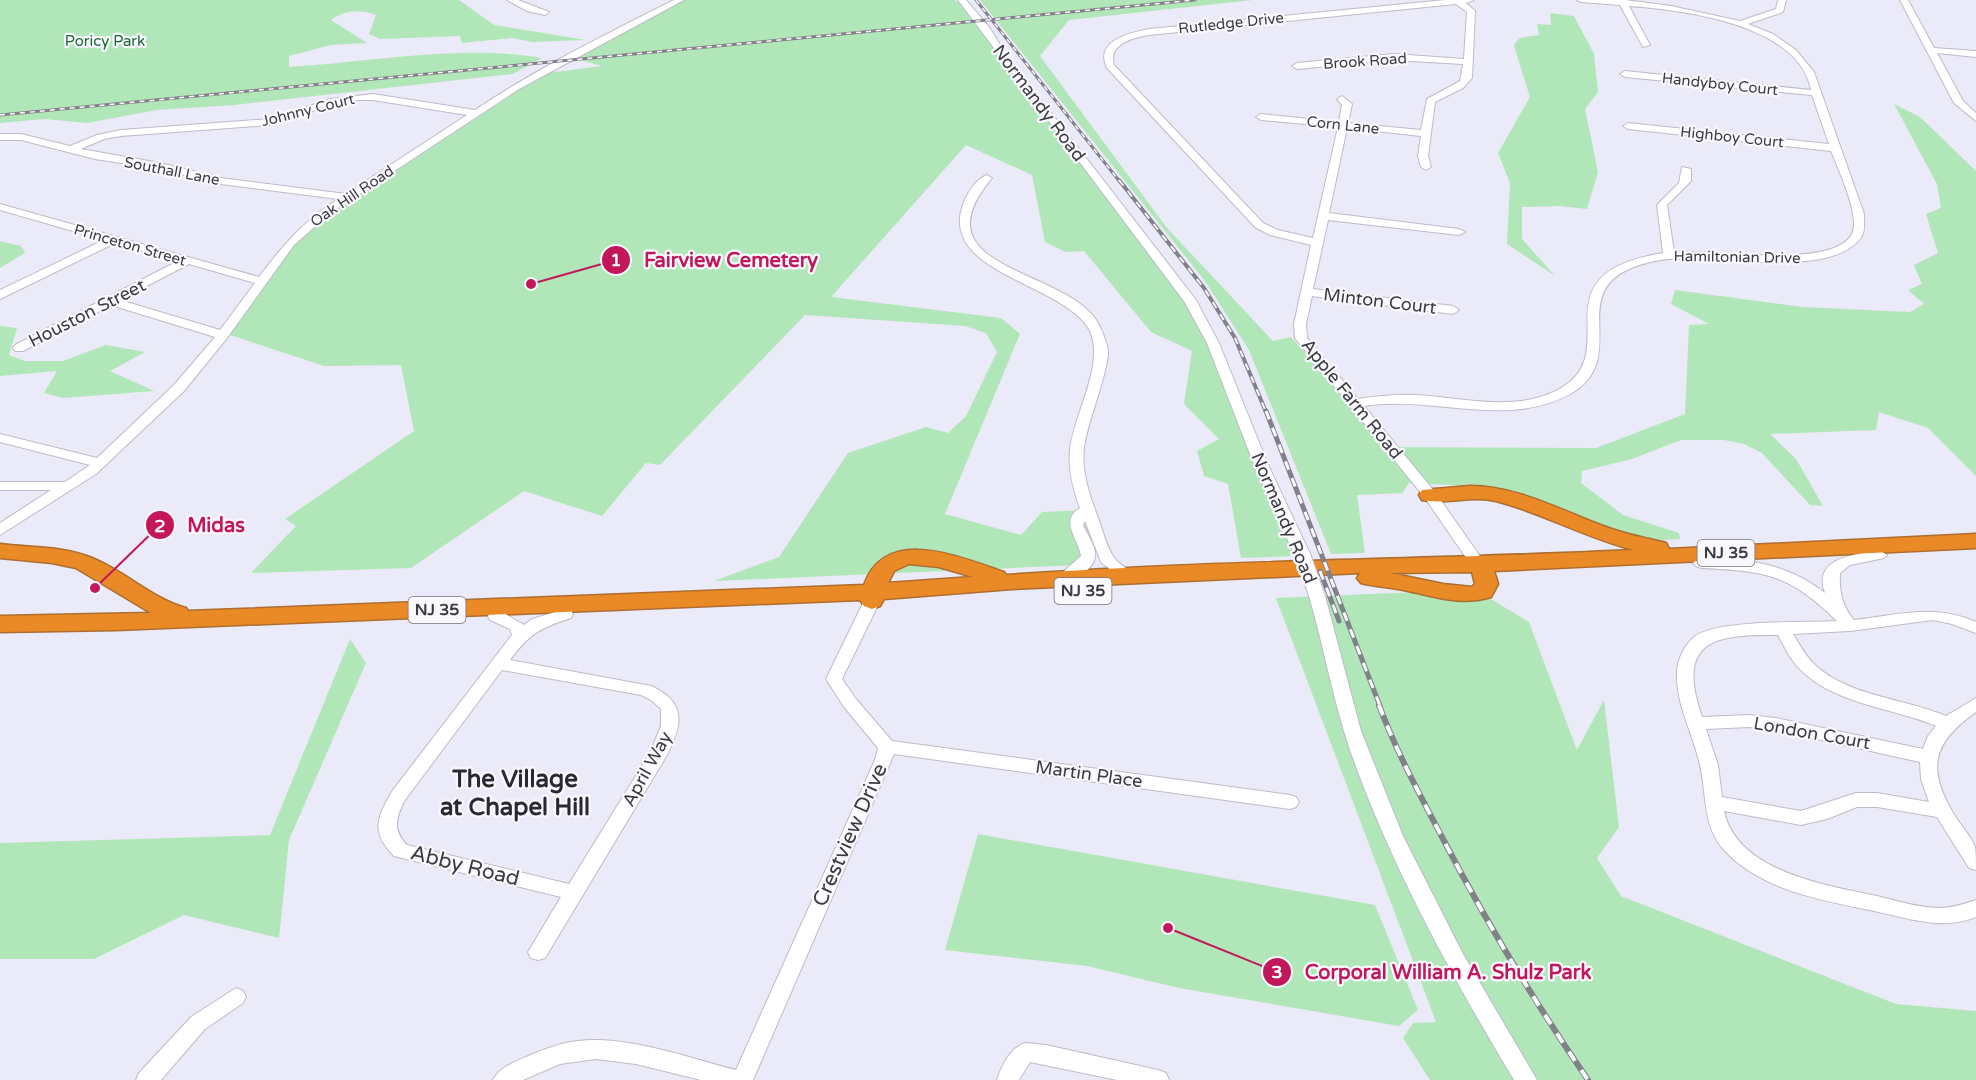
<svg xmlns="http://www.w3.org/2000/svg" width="1976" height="1080" font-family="'Varela Round',sans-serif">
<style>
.green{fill:#b1e6b9}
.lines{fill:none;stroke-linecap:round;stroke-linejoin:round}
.minor-casing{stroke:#bcbbc9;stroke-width:2}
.highway-casing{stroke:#ad6e30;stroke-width:3}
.minor{fill:#fff;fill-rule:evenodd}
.highway{fill:#ea8a27;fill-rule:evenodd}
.rail-far3-casing{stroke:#82818a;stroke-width:3}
.rail-far2-casing{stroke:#82818a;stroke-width:4}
.rail-far1-casing{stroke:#82818a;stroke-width:5}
.rail-casing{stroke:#82818a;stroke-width:6}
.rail-far3{stroke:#f9f8fe;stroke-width:1.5;stroke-dasharray:5;stroke-linecap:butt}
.rail-far2{stroke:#f9f8fe;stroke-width:2;stroke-dasharray:7;stroke-linecap:butt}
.rail-far1{stroke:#f9f8fe;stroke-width:3;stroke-dasharray:9;stroke-linecap:butt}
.rail{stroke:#f9f8fe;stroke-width:4;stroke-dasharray:11;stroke-linecap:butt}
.minor-bridge-casing{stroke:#bcbbc9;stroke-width:17;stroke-linecap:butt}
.minor-bridge{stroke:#fff;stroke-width:15}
.labels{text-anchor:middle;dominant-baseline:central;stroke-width:4.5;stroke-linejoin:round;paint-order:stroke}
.far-street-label{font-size:15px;fill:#3c3b41;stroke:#f9f8fe}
.far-park-label{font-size:15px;fill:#196931;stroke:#f9f8fe}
.shield{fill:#f9f8fe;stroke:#75747a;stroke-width:1.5}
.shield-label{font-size:16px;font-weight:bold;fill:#3c3b41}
.street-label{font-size:18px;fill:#3c3b41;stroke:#f9f8fe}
.near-street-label{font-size:21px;fill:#3c3b41;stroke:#f9f8fe}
.near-neighbourhood-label{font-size:24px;font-weight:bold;fill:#292833;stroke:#f9f8fe}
.leader{fill:none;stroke:#c2185b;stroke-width:2}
.callout-dot{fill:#c2185b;stroke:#f9f8fe;stroke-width:2}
.mark-label{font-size:18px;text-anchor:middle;font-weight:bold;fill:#fff}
.callout-label{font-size:20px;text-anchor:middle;font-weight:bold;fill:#c2185b;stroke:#f9f8fe;stroke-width:4.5;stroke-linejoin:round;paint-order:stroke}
</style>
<rect width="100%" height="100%" fill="#ebeaf8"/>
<path class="green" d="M 0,0 L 459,0 L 494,25 L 586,40 L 532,42 L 513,38 L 462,43 L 460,36 L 380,39 L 369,34 L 376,15 C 361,9 344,10 331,20 L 367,43 L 331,45 L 289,56 L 289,67 C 373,62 459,44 542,58 L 513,74 L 234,105 L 157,110 L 87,123 L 44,119 L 0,123 Z
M 682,0 L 954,0 C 978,11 991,45 1006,65 L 1188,304 L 1210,344 L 1297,556 L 1241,558 L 1228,484 L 1204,476 L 1197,451 L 1219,439 L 1184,404 L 1192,351 L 1151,332 L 1084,251 L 1066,252 L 1045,242 L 1032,175 L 966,145 L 831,297 L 1001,318 L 1020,334 L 945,514 L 1021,535 L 1042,512 L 1085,510 L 1092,546 L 1079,565 L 714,581 L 779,557 L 848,453 L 926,427 L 948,433 L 966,416 L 997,352 L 986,333 L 965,326 L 805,315 L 660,465 L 646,463 L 602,516 L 524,491 L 411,568 L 251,573 L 296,526 L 285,519 L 414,431 L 401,365 L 324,366 L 224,333 L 297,234 L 540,74 L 602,66 L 570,57 Z
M 980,0 L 1253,0 L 1069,20 L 1040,56 L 1167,228 L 1273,341 L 1291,337 L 1389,447 L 1596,448 L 1685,414 L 1689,325 L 1709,324 L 1671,304 L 1675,290 L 1803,307 L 1910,312 L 1924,304 L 1908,290 L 1922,284 L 1914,265 L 1938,253 L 1926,214 L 1941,208 L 1937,184 L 1894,104 L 1920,117 L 1976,171 L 1976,476 L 1928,428 L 1879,412 L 1876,430 L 1770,434 L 1796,459 L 1823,506 L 1810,505 L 1762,453 L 1744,444 L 1724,440 L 1681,440 L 1632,459 L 1582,471 L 1581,483 L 1623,515 L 1679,533 L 1680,539 L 1643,541 L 1468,486 L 1409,483 L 1402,493 L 1357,495 L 1365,553 L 1331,554 L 1249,350 L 1205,281 Z
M 1550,13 L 1574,16 L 1594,54 L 1598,92 L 1585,109 L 1598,172 L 1587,209 L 1561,206 L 1522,207 L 1522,239 L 1555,276 L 1507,244 L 1510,183 L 1498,153 L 1530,97 L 1514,46 L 1519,38 L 1539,35 L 1537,24 L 1551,25 Z
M 0,241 L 21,246 L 25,253 L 0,268 Z
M 0,326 L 17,328 L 9,355 L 25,361 L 63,361 L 106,345 L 145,352 L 110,371 L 154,391 L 63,398 L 44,393 L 57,371 L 0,376 Z
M 1466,590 L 1486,596 L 1529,622 L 1577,750 L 1604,700 L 1619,827 L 1597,858 L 1621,896 L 1896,1004 L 1976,1011 L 1976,1080 L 1430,1080 L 1403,1038 L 1413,1023 L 1436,1022 L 1276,598 Z
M 350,639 L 366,663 L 289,840 L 279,938 L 184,915 L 94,959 L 0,959 L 0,843 L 270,835 Z
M 978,834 L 1375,905 L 1418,1010 L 1399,1026 L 1179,988 L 1087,966 L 945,950 Z"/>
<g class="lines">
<defs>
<path id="minor" d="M 507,0 L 518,0 L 549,12 L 545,15 L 527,11 Z
M 674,0 L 684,0 L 519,89 L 329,214 L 294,245 L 227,338 L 184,391 L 96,474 L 0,535 L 0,523 L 51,490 L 0,490 L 0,482 L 65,482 L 90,465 L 0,442 L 0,434 L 97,458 L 174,385 L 215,337 L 111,305 L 23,351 L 15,351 L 13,348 L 15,345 L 178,261 L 115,243 L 0,299 L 0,290 L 104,240 L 0,210 L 0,204 L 259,277 C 283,245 304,221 338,199 L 221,184 L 160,169 L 95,159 L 21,140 L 0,140 L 0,134 L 21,134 L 70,146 L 97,135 L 121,130 L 270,119 L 331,99 L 373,94 L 475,110 C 538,68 606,34 674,0 ZM 358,100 L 373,100 L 467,115 L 346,194 L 221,178 L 160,163 L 81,149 L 104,139 L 121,136 L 271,125 L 333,104 ZM 189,264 L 255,283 L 220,330 L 120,300 Z
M 958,0 L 966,0 L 989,27 L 1008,57 L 1196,300 L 1219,343 L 1269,467 L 1311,556 L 1308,559 L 1298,559 L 1295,556 L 1255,467 L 1207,343 L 1184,301 Z
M 1445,0 L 1474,0 L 1466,3 L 1475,11 L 1472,78 L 1463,88 L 1435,102 L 1428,156 L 1431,167 L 1426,170 L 1421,167 L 1418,156 L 1421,136 L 1347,128 L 1329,213 L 1459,229 L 1465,232 L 1459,235 L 1328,220 L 1313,289 L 1453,306 L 1459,310 L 1453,314 L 1312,296 L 1306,324 L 1307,338 L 1358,399 C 1378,396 1397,394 1417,395 C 1464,398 1518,413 1561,388 C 1626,350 1533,274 1663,253 L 1657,205 L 1679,183 L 1682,167 L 1691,169 L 1691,181 L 1667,205 L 1674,252 C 1711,249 1833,270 1852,234 C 1861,217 1838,169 1831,151 L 1628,129 L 1623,126 L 1628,123 L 1829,144 L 1812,95 L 1625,77 L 1620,74 L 1625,71 L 1811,90 C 1799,24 1683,10 1629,6 L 1650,45 L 1643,47 L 1620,5 L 1581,2 L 1577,0 L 1625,0 L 1671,6 L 1740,21 L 1776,9 L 1778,0 L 1786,0 L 1783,12 L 1748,24 L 1773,34 L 1796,50 L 1814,72 L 1864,214 C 1864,221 1865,231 1862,236 C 1832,282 1710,252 1660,260 C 1549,280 1639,355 1570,394 C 1507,429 1431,395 1364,406 L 1435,492 L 1491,572 L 1483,577 L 1478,575 L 1425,498 L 1295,338 L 1294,324 L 1311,245 L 1270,235 L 1255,227 L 1107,68 C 1094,41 1129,33 1149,29 ZM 1456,4 L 1467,12 L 1464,59 L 1394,54 L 1297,63 L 1292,66 L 1297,69 L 1394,60 L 1463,64 L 1460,81 L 1427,99 L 1421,130 L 1348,123 L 1352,104 L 1342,96 L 1337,99 L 1342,105 L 1339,122 L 1261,114 L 1256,117 L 1261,120 L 1338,127 L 1313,238 L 1278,230 L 1263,223 L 1114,65 C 1108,44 1132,38 1149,35 Z
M 1900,0 L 1908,0 L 1934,48 L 1976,51 L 1976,57 L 1937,53 L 1963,101 L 1976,113 L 1976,121 L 1954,103 Z
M 987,175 L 992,178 C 911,274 1077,267 1101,329 C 1104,336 1109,348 1108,355 C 1104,386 1089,416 1084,447 C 1081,472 1090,496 1098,518 C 1103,530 1106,546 1113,556 C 1117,563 1127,568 1133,574 L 1136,577 L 1133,580 L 1123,580 L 1101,562 L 1085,521 L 1083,525 C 1087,534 1097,548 1095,557 C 1093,570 1069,587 1057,583 L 1054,580 L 1081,556 C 1078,538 1059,521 1080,508 C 1073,489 1068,470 1070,450 C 1073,415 1109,358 1087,326 C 1056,282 936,271 964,202 C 968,192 976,179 987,175 Z
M 1879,550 L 1887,555 L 1884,558 L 1850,565 L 1840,573 C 1839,591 1842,606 1854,620 C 1897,615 1935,603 1976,622 L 1976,633 L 1952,624 L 1933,620 L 1850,631 L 1793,634 C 1800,645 1806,657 1815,665 C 1850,697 1904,698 1946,716 L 1976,698 L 1976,712 C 1932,743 1926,769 1955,816 C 1961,826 1971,836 1975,847 C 1976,853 1976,864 1976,870 L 1969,868 L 1937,817 L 1877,807 L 1857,807 L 1827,819 L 1801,825 L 1724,811 C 1737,872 1826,885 1877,896 C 1898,901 1919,908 1940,908 C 1953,908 1964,904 1976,900 L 1976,917 C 1942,931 1908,918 1874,911 C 1822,900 1762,891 1724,850 C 1702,825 1707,795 1700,765 C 1693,733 1676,706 1677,673 C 1677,660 1684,646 1694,637 C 1717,619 1805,623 1837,621 C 1789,574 1766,571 1701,568 L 1696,566 L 1693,563 L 1696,560 C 1705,557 1714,559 1724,559 C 1763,561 1794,569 1825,593 C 1812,557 1855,555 1879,550 ZM 1778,635 C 1785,648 1792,663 1804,673 C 1839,705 1894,708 1936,726 L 1928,736 L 1923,749 L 1776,718 L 1749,715 L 1702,717 C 1676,641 1712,634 1778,635 ZM 1749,727 L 1776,730 L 1920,762 L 1921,779 L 1929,802 L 1877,793 L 1856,793 L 1801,811 L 1722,797 L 1718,765 L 1706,729 Z
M 1317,591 L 1325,596 L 1361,731 L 1403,836 L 1463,954 L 1537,1080 L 1514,1080 C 1451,975 1391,866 1350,750 C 1333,700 1324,647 1309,596 Z
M 872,596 L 880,601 L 842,679 L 856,699 L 892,741 L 1290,795 L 1296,797 L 1299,802 L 1296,807 L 1290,809 L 894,754 L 753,1080 L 701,1080 L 636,1064 L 596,1059 L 560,1064 L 523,1080 L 493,1080 C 499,1068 514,1062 526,1057 C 542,1050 560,1043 578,1041 C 627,1035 688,1058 736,1070 L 875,760 L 878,748 L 844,707 L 826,679 L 864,601 Z
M 565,609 L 571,610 L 573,614 L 571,618 C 540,628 529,634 510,660 L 651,686 C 689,703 682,728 664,760 L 545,958 L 538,960 L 531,958 L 528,952 L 561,897 L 394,856 C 370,832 377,817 393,790 L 512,635 L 510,629 L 490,620 L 488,616 L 490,612 L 502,612 L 524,625 L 532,619 ZM 502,670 L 641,695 L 651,700 L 661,709 L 661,726 L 650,753 L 569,884 L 407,845 C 392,830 396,817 405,800 Z
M 236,988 L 243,991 L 246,997 L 243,1003 L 205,1029 L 161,1080 L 136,1080 L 139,1073 L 191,1017 Z
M 1025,1043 L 1046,1045 L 1158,1070 L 1166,1073 L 1169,1080 L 1117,1080 L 1030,1062 L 1019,1080 L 997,1080 C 1002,1065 1010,1048 1025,1043 Z"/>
<path id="highway" d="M 1470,486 C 1517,486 1560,510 1603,526 C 1624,534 1645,538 1666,543 L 1669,549 L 1976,534 L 1976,548 L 1494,571 L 1498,584 L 1491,597 C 1459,606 1438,597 1408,591 C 1392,587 1376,587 1361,583 L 1357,578 L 1360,573 L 1012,589 L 884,599 L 880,606 L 872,609 L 864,606 L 860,600 L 116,630 L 0,632 L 0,616 L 151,613 L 76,568 L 52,563 L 0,558 L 0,544 C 31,548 63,546 92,558 C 126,572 151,598 186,608 L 188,611 L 864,585 C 886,524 961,558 1004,572 L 1006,575 C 1215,560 1425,560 1634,550 C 1586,538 1543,513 1496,501 C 1471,495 1446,505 1422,500 L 1419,495 L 1422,490 ZM 909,564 L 939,567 L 973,577 L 888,583 L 894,571 ZM 1472,572 L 1475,584 L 1472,587 L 1443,584 L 1390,573 Z"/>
</defs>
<use href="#minor" class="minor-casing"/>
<use href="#highway" class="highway-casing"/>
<use href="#minor" class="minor"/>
<use href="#highway" class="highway"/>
<defs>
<path id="rail-far3" d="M 976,0 L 1120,182
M 0,115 L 1195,0"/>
<path id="rail-far2" d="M 1119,180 L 1204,288 L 1235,338 L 1266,412"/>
<path id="rail-far1" d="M 1266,411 L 1380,706
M 1320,571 L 1339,621"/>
<path id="rail" d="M 1379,705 C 1396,751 1419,793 1442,837 C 1486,922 1534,1001 1588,1080"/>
</defs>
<use href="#rail-far3" class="rail-far3-casing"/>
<use href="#rail-far2" class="rail-far2-casing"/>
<use href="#rail-far1" class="rail-far1-casing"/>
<use href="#rail" class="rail-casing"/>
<use href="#rail-far3" class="rail-far3"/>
<use href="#rail-far2" class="rail-far2"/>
<use href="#rail-far1" class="rail-far1"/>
<use href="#rail" class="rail"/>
<defs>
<path id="minor-bridge" d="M 1303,556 L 1317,596"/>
</defs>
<use href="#minor-bridge" class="minor-bridge-casing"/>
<use href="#minor-bridge" class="minor-bridge"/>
</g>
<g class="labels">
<g class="far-street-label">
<text transform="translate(1231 23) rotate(-6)">Rutledge Drive</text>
<text transform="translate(1365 61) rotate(-4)">Brook Road</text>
<text transform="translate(1720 84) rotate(6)">Handyboy Court</text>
<text transform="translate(308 110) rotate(-14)">Johnny Court</text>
<text transform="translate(1343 125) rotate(6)">Corn Lane</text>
<text transform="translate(1732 137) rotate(6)">Highboy Court</text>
<text transform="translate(172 171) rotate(11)">Southall Lane</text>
<text transform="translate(352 196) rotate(-34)">Oak Hill Road</text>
<text transform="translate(130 245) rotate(16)">Princeton Street</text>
<text transform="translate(1737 257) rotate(1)">Hamiltonian Drive</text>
</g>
<g class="far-park-label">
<text x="105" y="41">Poricy Park</text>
</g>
<g class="shield">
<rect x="1697.5" y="540" width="57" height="26" rx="4.5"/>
<rect x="1054.5" y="578" width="57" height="26" rx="4.5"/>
<rect x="408.5" y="597" width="57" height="26" rx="4.5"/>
</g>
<g class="shield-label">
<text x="1726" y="553">NJ 35</text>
<text x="1083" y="591">NJ 35</text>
<text x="437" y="610">NJ 35</text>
</g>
<g class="street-label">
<text transform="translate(1039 103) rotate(53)">Normandy Road</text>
<text transform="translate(1380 301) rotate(7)">Minton Court</text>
<text transform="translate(87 313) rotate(-27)">Houston Street</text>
<text transform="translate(1352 399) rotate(51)">Apple Farm Road</text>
<text transform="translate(1284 518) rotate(67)">Normandy Road</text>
<text transform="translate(1812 733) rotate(10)">London Court</text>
<text transform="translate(647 769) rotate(-61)">April Way</text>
<text transform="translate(1089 774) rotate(8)">Martin Place</text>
</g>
<g class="near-street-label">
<text transform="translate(850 835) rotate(-66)">Crestview Drive</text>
<text transform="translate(465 866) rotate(14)">Abby Road</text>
</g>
<g class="near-neighbourhood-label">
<text x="515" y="779">The Village<tspan x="515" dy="28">at Chapel Hill</tspan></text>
</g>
</g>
<path class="leader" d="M531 284L616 260M95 588L160 525M1168 928L1277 972"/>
<g class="callout-dot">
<circle cx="531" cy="284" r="6"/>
<circle cx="95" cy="588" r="6"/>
<circle cx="1168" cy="928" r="6"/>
<circle cx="616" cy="260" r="15"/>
<circle cx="160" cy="525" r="15"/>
<circle cx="1277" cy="972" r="15"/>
</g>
<g class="mark-label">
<text x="616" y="266">1</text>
<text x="160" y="532">2</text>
<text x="1277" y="978">3</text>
</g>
<g class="callout-label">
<text x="731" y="267">Fairview Cemetery</text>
<text x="216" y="532">Midas</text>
<text x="1448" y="979">Corporal William A. Shulz Park</text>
</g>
</svg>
